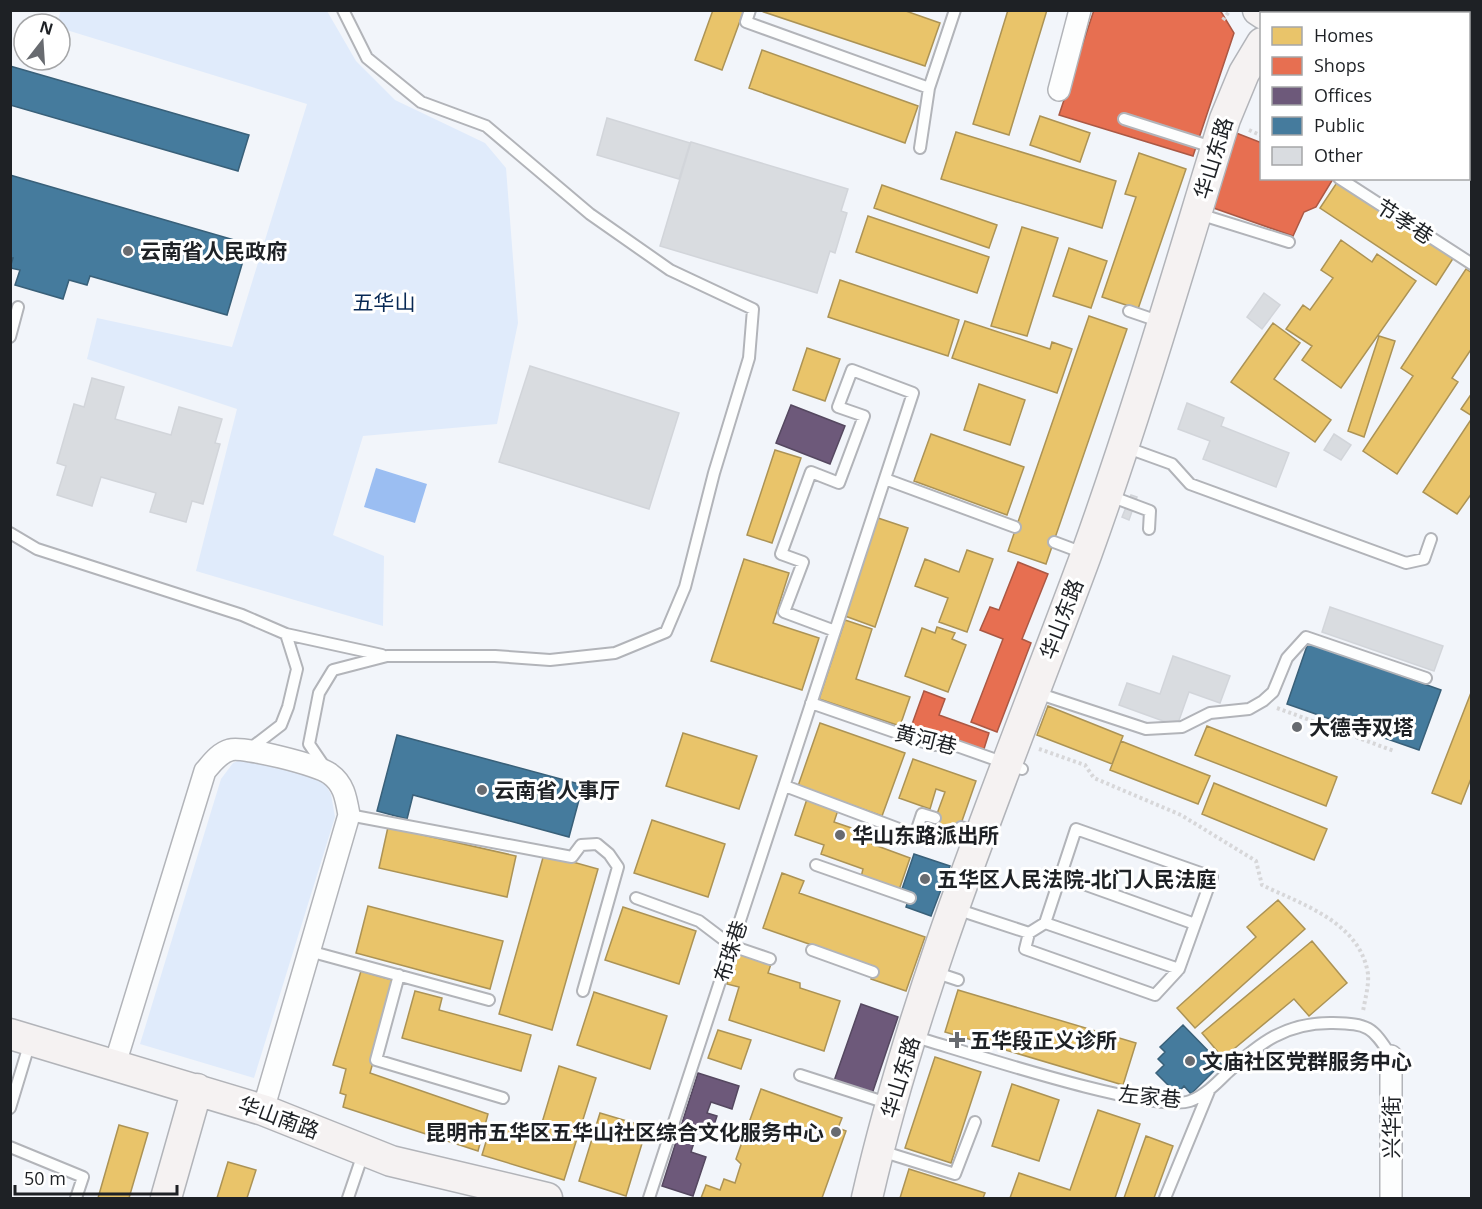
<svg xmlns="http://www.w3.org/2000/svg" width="1482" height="1209" font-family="'Open Sans','Noto Sans SC',sans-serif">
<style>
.green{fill:#e0ebfb}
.water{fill:#9bbef2}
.homes{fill:#e9c46a;stroke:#ac9355;stroke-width:1.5}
.shops{fill:#e76f51;stroke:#ab5844;stroke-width:1.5}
.offices{fill:#6d597a;stroke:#554860;stroke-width:1.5}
.public{fill:#457b9d;stroke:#396079;stroke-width:1.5}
.building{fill:#d9dce0;stroke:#d2d5da;stroke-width:1.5}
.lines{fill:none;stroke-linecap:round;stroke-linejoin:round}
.lane-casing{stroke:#b2b4b9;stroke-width:14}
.street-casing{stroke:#b2b4b9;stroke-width:24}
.secondary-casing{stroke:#b2b4b9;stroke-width:33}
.path{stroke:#d7d7d9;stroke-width:4;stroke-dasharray:3 3;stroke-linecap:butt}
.lane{stroke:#fdfefe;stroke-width:10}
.street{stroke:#fdfefe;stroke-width:21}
.secondary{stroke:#f5f2f2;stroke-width:30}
.poi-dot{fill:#686b70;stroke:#fff;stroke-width:2}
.labels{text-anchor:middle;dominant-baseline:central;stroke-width:6;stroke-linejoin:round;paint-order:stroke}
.street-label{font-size:21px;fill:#1e2125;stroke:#fff}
.poi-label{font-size:21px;font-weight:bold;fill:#1e2125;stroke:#fff;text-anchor:start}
.park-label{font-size:21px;fill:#072854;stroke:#fff}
</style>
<rect width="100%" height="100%" fill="#f2f5fa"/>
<path class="green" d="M 61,10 L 327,11 L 356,61 L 395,100 L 485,143 L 506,168 L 518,323 L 497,424 L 363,436 L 333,535 L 384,556 L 383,626 L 196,571 L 237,409 L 87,359 L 97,318 L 232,347 L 307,104 L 60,28 L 60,24 L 57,24 Z
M 249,756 L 321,778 L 331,794 L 335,817 L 254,1078 L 140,1044 L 221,779 L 233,763 Z"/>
<path class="water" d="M 376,468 L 427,484 L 415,523 L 364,507 Z"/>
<path class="homes" d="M 713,10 L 744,10 L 722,70 L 695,60 Z
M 758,10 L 903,10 L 940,23 L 925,66 Z
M 1008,10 L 1047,10 L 1009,135 L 973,124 Z
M 762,50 L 918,106 L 905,143 L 749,88 Z
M 1040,116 L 1090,133 L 1080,162 L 1030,145 Z
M 956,132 L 1116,181 L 1102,228 L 941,179 Z
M 1139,153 L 1186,169 L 1138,309 L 1102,297 L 1136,197 L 1125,194 Z
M 1338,181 L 1454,257 L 1436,285 L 1320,208 Z
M 882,185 L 997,225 L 989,248 L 874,208 Z
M 868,216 L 989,257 L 977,293 L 856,252 Z
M 1022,227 L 1058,238 L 1027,336 L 991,326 Z
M 1341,240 L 1372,262 L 1377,254 L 1416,281 L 1341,388 L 1302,360 L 1312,346 L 1286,329 L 1303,305 L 1310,310 L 1333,278 L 1321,270 Z
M 1069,248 L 1107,261 L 1091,308 L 1053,296 Z
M 1466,269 L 1472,273 L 1472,348 L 1452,378 L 1458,382 L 1397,474 L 1363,451 L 1413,376 L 1401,368 Z
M 840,280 L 959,320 L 948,356 L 828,317 Z
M 1089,316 L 1127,329 L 1046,564 L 1008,551 Z
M 965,321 L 1050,349 L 1052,342 L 1072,349 L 1057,393 L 952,358 Z
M 1273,323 L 1300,343 L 1274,379 L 1331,420 L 1315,442 L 1231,382 Z
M 1379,336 L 1395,341 L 1364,437 L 1348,431 Z
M 807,348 L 840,359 L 825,401 L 793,390 Z
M 979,384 L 1025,400 L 1010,445 L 964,430 Z
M 1472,393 L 1472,416 L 1461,409 Z
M 1472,418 L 1472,493 L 1457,514 L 1423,492 Z
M 931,434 L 1024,467 L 1007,515 L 914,481 Z
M 775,450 L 801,458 L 772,543 L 747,535 Z
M 878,518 L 908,528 L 875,627 L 845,616 Z
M 967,550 L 993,559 L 967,632 L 939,622 L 948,598 L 915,586 L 925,559 L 959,572 Z
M 744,559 L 789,573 L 773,623 L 819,638 L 802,690 L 711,661 Z
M 845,620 L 872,629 L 856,679 L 910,697 L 900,726 L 819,699 Z
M 937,627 L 955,633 L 952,639 L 966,645 L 948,692 L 905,676 L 922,628 L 935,633 Z
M 1472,690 L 1472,776 L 1461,804 L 1432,793 Z
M 1048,706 L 1123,736 L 1112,764 L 1037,735 Z
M 820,723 L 905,753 L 882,816 L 798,786 Z
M 1207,726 L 1337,777 L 1326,806 L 1195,755 Z
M 683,733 L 757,756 L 739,809 L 666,786 Z
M 1121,741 L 1210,776 L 1198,804 L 1110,770 Z
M 913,759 L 976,781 L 956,838 L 942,833 L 945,826 L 934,822 L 945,792 L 936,789 L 930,809 L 899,798 Z
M 1214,783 L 1327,829 L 1314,860 L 1202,814 Z
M 807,799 L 838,810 L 834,822 L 875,836 L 872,844 L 910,858 L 899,890 L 861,877 L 863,869 L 821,854 L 824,845 L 795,835 Z
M 652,820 L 725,844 L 708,897 L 634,873 Z
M 388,827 L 516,856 L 507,897 L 379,868 Z
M 544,854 L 598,869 L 552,1030 L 499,1014 Z
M 782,873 L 804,881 L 799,893 L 925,937 L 906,991 L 871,979 L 875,967 L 763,928 Z
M 1278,900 L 1305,929 L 1195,1028 L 1177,1008 L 1256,937 L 1247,927 Z
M 368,906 L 503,941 L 490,989 L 356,953 Z
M 623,907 L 696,931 L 679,984 L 605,960 Z
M 1312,941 L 1347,983 L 1309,1016 L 1294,999 L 1223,1058 L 1202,1033 Z
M 737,953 L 771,964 L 768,973 L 800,983 L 800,988 L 840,1001 L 824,1051 L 729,1020 L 739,987 L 727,984 Z
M 361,971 L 396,981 L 370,1073 L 488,1114 L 478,1151 L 343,1107 L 346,1095 L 340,1093 L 346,1069 L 333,1065 Z
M 958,990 L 1136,1043 L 1123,1085 L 945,1032 Z
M 415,991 L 442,998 L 439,1010 L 531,1035 L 521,1071 L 402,1038 Z
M 594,992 L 667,1016 L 650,1069 L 577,1045 Z
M 718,1030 L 751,1040 L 741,1069 L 708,1058 Z
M 935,1057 L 981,1072 L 951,1163 L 905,1148 Z
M 559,1066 L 596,1078 L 564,1180 L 482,1155 L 492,1122 L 538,1136 Z
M 1012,1084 L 1059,1100 L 1039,1161 L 992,1146 Z
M 761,1089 L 842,1118 L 838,1128 L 846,1131 L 822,1198 L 701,1198 L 706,1185 L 720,1190 L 724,1179 L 735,1183 L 741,1164 L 736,1159 Z
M 1098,1110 L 1140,1124 L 1115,1198 L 1010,1198 L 1019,1173 L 1070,1190 Z
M 600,1113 L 647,1127 L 626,1196 L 579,1181 Z
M 119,1125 L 148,1133 L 129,1198 L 98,1198 Z
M 1146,1136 L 1173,1146 L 1154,1198 L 1124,1198 Z
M 228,1162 L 256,1170 L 247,1198 L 217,1198 Z
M 909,1169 L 985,1193 L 983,1198 L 900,1198 Z"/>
<path class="shops" d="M 1094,10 L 1220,10 L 1234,33 L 1193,156 L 1059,115 Z
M 1226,129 L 1262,143 L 1262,178 L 1333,179 L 1316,207 L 1304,212 L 1293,236 L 1205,205 Z
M 1018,562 L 1048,574 L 1022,639 L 1031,643 L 997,732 L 971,722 L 1003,639 L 980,630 L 990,607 L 999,610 Z
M 924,691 L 945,699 L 939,715 L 989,733 L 983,752 L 911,727 Z"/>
<path class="offices" d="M 791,405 L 845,426 L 830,464 L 776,443 Z
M 861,1004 L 898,1017 L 872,1094 L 834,1081 Z
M 698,1073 L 739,1086 L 732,1109 L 711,1102 L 707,1113 L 717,1116 L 711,1134 L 698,1130 L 691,1152 L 706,1157 L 693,1196 L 662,1186 Z"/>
<path class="public" d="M 10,66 L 249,135 L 238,171 L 10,105 Z
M 10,175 L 248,244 L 227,315 L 90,276 L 87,285 L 69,280 L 63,299 L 15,285 L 20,270 L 10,268 L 13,258 L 10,258 Z
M 1308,643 L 1441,690 L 1419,750 L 1287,704 Z
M 397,735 L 583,785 L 569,837 L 413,795 L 407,819 L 377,811 Z
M 914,854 L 950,866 L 931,916 L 906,907 L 910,895 L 901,892 Z
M 1183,1025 L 1221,1064 L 1191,1094 L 1184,1086 L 1177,1094 L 1156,1073 L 1164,1065 L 1158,1059 L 1165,1052 L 1160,1047 Z"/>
<path class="building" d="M 607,118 L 690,143 L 679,179 L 597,155 Z
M 691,142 L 848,189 L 841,211 L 847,213 L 835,253 L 830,251 L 817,293 L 660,246 Z
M 1264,293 L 1280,305 L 1262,329 L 1247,317 Z
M 530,366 L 679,413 L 649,509 L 499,462 Z
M 92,378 L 124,387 L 115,419 L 171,435 L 179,407 L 222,419 L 215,443 L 220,444 L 203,504 L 192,501 L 186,522 L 150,512 L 156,493 L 101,477 L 92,506 L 57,495 L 66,466 L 57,463 L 74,404 L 84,407 Z
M 1187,403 L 1224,418 L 1221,426 L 1289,453 L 1276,487 L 1203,459 L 1210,441 L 1178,429 Z
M 1334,434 L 1351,445 L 1341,460 L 1324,450 Z
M 1131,495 L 1137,497 L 1129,520 L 1122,517 Z
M 1330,607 L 1443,646 L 1434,671 L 1322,632 Z
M 1173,656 L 1230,676 L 1220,703 L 1189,692 L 1177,726 L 1119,705 L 1127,683 L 1160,694 Z"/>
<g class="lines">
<defs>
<path id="lane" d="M 750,10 L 746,22 L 929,88 L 920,148
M 929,88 L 955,10
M 1124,119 L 1215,148
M 1339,178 L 1472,264
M 1199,214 L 1289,242
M 1129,311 L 1161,322
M 10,337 L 18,307
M 1125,447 L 1172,464 L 1190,484 L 1406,563 L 1424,559 L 1431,539
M 885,479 L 1015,527
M 1110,496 L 1150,511 L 1149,529
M 10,533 L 37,549 L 242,615 L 286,634 L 297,669 L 288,707 L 281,725 L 251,748
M 1054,542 L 1086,554
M 286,634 L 382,655
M 1037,693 L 1146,729 L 1182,727 L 1210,713 L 1249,709 L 1263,701 L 1273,692 L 1287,658 L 1306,637 L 1426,678
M 811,703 L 932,745 L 954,745 L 1022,769
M 326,769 L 309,744 L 319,693 L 333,670 L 387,656 L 495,656 L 550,660 L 615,653 L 666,632 L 685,587 L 714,473 L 749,358 L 753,309 L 670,270 L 590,214 L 486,126 L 421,102 L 367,58 L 343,10
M 785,786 L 915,835 L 922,814 L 935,818
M 349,815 L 572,857 L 581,845 L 597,844 L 609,854 L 618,867 L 583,991
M 961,827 L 978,833
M 816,865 L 910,898
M 1061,876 L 1195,924
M 636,898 L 699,921 L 732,946 L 770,959
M 956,909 L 1029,933 L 1045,923 L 1179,969 L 1212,877 L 1076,829 L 1045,923
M 1029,933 L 1025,949 L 1155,995 L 1179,969
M 812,950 L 873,972
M 309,951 L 489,1000
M 934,972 L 958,980
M 399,975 L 376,1060 L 503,1098
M 912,1036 C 961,1050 1152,1114 1190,1101 C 1204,1096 1216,1084 1226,1074 C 1259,1043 1286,1022 1333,1023 C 1368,1024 1372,1026 1391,1056
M 800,1075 L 890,1104
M 10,1108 L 30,1042
M 10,1147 L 83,1177 L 76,1198
M 881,1151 L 955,1174 L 975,1122
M 348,1198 L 364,1151
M 649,1198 L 913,393 L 852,370 L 838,407 L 864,416 L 839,483 L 811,472 L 781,554 L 803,562 L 784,612 L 835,631
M 1165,1198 L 1209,1091"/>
<path id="street" d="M 1279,14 L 1281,10
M 1059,90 L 1080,10
M 115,1064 L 205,771 C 212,763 219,753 230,750 C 243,746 319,765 330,774 C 344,784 346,798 349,815 L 263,1110
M 1391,1198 L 1391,1056"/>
<path id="secondary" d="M 1258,10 L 1264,14
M 10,1034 L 263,1110 L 391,1161 L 547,1198
M 166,1198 L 197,1089
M 867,1198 C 917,979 1008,766 1086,555 C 1138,411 1180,265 1225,119 L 1244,73 L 1262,43"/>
</defs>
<use href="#lane" class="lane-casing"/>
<use href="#street" class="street-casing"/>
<use href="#secondary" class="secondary-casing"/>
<path class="path" d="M 1223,20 L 1230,10
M 1249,130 L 1262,136
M 1277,708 L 1394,751
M 1039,749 L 1085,765 L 1094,778 L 1181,815 L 1256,861 L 1262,885 C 1303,905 1360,922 1368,974 C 1369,985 1365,1000 1363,1011"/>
<use href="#lane" class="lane"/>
<use href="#street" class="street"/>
<use href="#secondary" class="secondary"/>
</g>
<g class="poi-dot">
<circle cx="128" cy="251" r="6"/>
<circle cx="1297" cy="727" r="6"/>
<circle cx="482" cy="790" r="6"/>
<circle cx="840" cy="835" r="6"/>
<circle cx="925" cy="879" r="6"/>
<path d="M954 1031h6v6h6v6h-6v6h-6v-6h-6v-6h6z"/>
<circle cx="1190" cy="1061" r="6"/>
<circle cx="836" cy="1132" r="6"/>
</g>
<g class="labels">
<g class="street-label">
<text transform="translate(1213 158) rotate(-73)">华山东路</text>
<text transform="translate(1405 221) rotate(33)">节孝巷</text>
<text transform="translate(1061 619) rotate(-69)">华山东路</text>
<text transform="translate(926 739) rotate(14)">黄河巷</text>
<text transform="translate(730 951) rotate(-72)">布珠巷</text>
<text transform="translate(900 1077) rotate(-73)">华山东路</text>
<text transform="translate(1150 1096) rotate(6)">左家巷</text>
<text transform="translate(279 1117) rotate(20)">华山南路</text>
<text transform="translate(1391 1127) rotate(-90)">兴华街</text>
</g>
<g class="poi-label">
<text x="140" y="251">云南省人民政府</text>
<text x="1309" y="727">大德寺双塔</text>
<text x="494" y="790">云南省人事厅</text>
<text x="852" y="835">华山东路派出所</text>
<text x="937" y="879">五华区人民法院-北门人民法庭</text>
<text x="970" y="1040">五华段正义诊所</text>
<text x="1202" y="1061">文庙社区党群服务中心</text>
<text x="824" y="1132" text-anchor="end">昆明市五华区五华山社区综合文化服务中心</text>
</g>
<g class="park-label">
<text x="384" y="302">五华山</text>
</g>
</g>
<rect width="1482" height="1209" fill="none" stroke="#1e2125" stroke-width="24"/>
<rect x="1260" y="12" width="210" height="168" fill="#ffffff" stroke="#a5a6a8" stroke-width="1.5"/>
<rect x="1272" y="27" width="30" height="18" fill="#e9c46a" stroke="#a5a6a8" stroke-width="1.5"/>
<text x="1314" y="42" font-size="18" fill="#1e2125">Homes</text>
<rect x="1272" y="57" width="30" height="18" fill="#e76f51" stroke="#a5a6a8" stroke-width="1.5"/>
<text x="1314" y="72" font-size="18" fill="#1e2125">Shops</text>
<rect x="1272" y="87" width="30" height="18" fill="#6d597a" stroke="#a5a6a8" stroke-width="1.5"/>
<text x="1314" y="102" font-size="18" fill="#1e2125">Offices</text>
<rect x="1272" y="117" width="30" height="18" fill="#457b9d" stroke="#a5a6a8" stroke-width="1.5"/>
<text x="1314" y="132" font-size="18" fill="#1e2125">Public</text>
<rect x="1272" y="147" width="30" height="18" fill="#d9dce0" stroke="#a5a6a8" stroke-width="1.5"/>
<text x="1314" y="162" font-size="18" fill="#1e2125">Other</text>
<g transform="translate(42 42) rotate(17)"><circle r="28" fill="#ffffff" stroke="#a5a6a8" stroke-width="1.5"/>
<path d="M0-4.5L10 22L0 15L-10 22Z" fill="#686b70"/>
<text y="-9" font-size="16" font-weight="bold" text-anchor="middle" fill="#1e2125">N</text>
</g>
<path d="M15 1185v9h162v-9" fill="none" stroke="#1e2125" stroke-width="3"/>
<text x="24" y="1185" font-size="18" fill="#1e2125" stroke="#ffffff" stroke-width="4.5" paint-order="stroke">50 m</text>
</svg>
